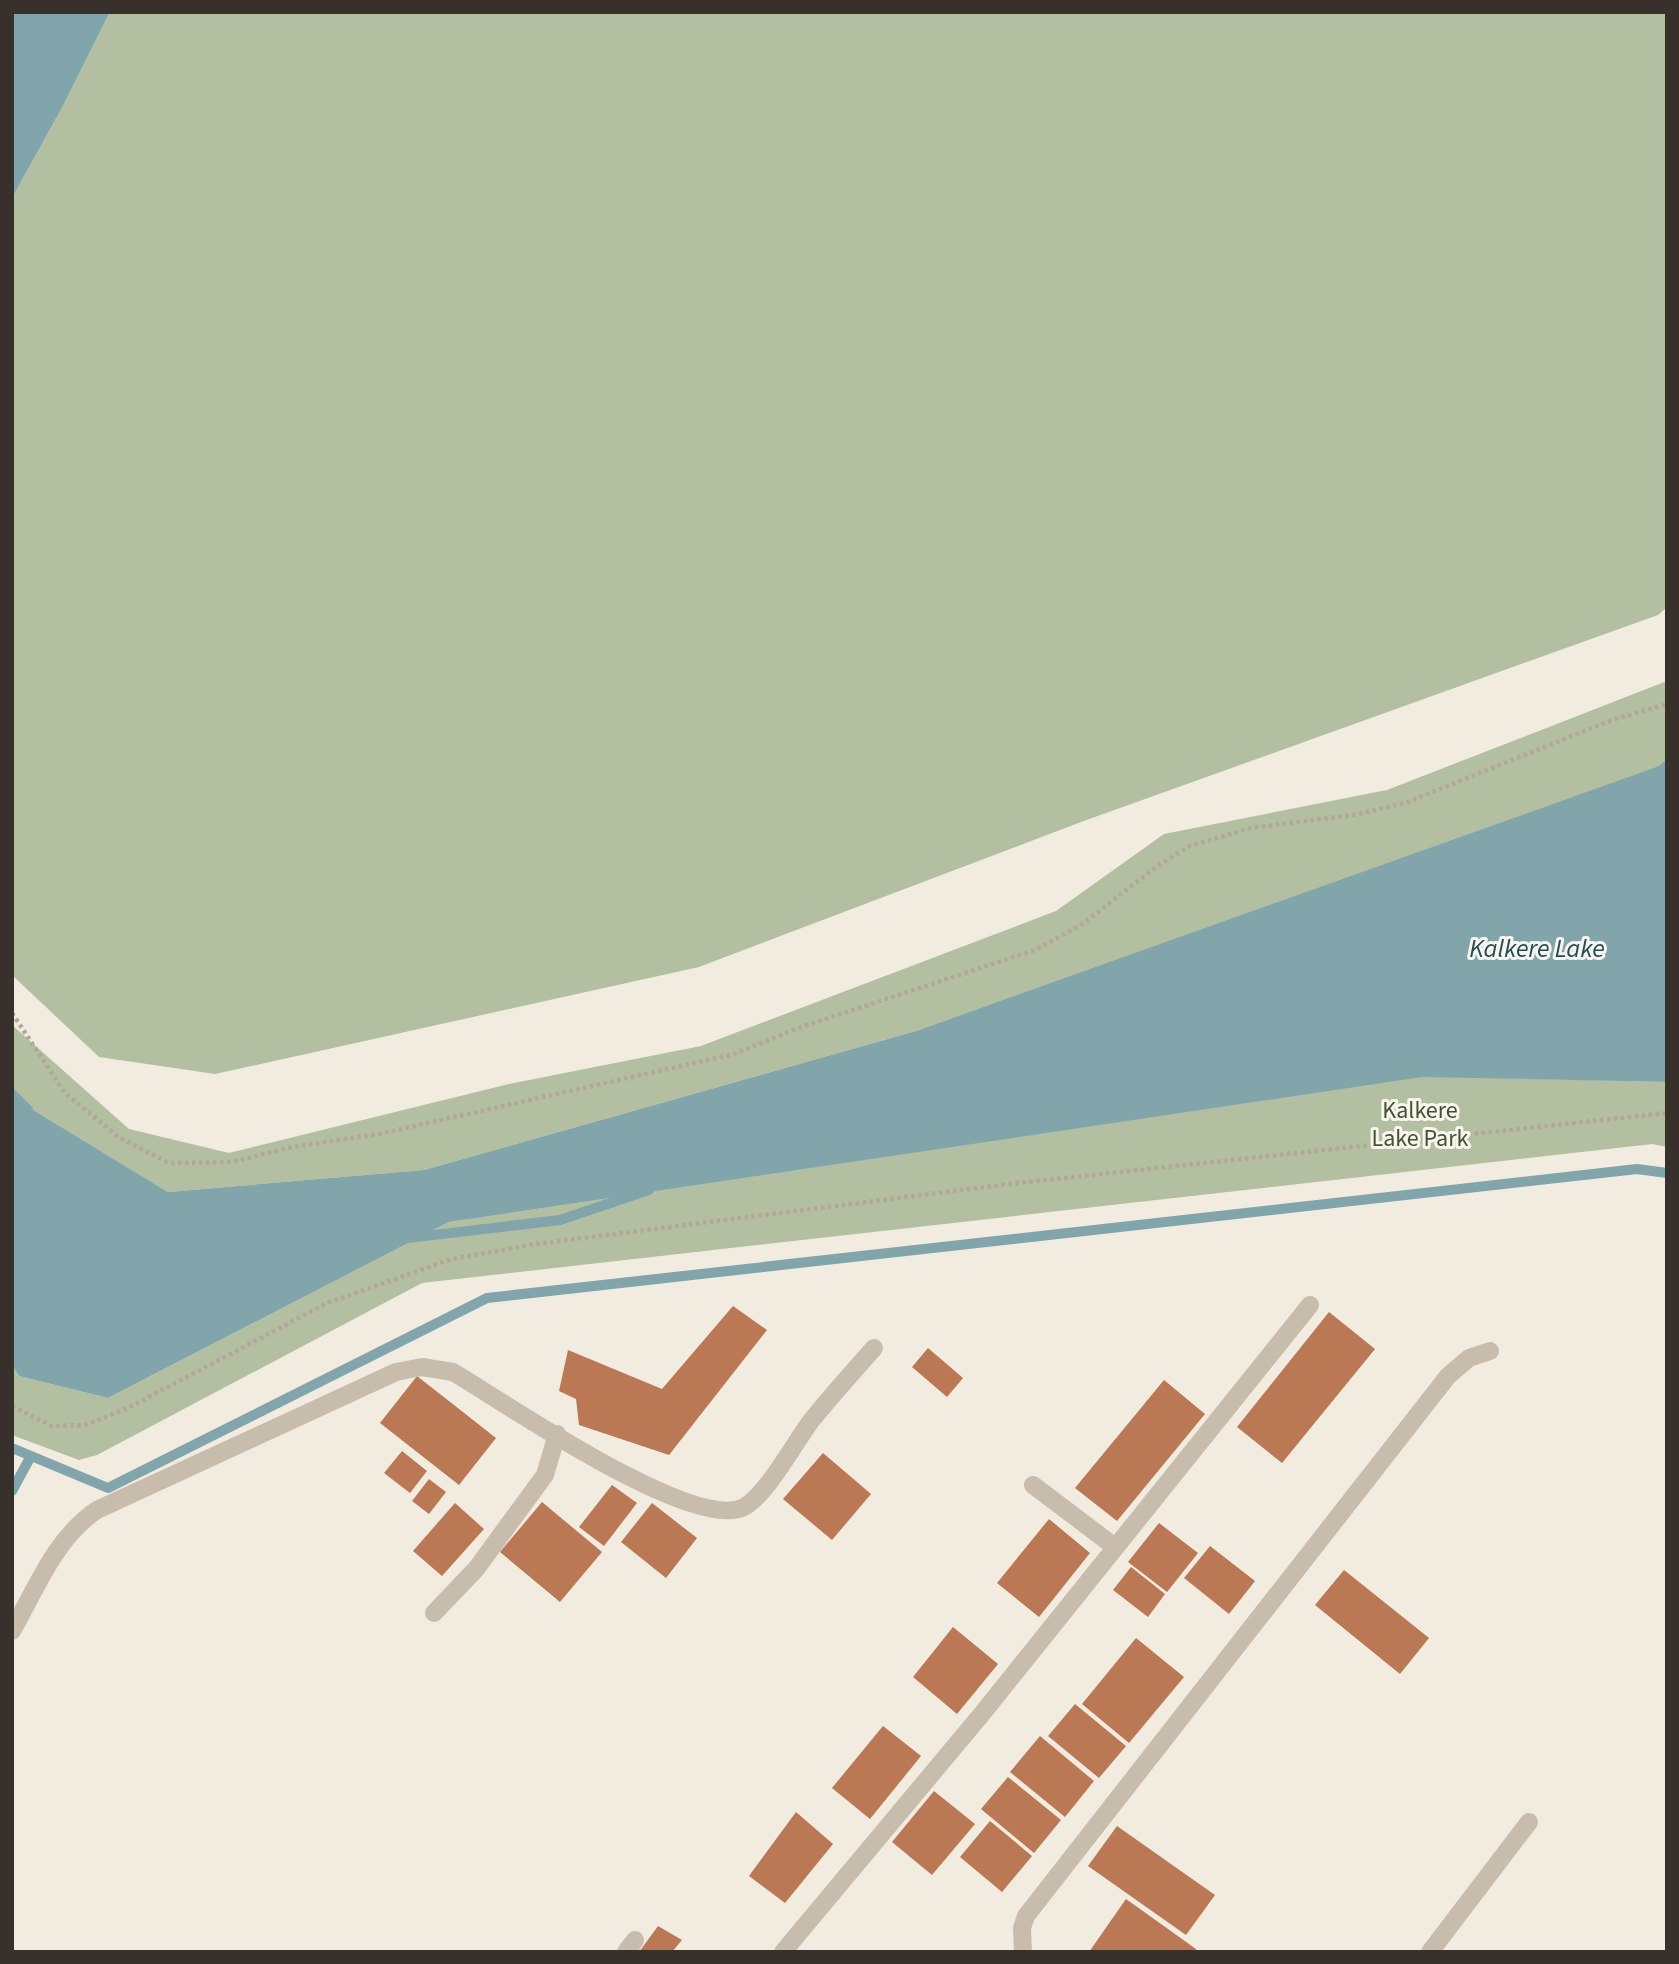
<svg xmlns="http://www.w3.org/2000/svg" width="1679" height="1964" font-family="'Source Sans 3',sans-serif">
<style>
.green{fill:#b2bfa1}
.water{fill:#82a5ab}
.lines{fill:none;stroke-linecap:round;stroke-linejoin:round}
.stream{stroke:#82a5ab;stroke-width:10}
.building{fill:#ba7855}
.path{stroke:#b4a797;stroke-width:4.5;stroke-dasharray:3.5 3.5;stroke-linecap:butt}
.service{stroke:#c8bcad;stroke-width:18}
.minor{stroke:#c8bcad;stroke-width:18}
.labels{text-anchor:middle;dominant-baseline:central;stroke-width:6;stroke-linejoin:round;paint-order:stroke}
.park-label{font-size:24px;fill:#435331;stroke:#f9f4ed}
.water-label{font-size:26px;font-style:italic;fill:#244d55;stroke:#f9f4ed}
</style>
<rect width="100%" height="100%" fill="#f1ebe0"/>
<path class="green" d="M 110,12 L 1667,12 L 1667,607 L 1658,615 L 1081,822 L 699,967 L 215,1074 L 99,1057 L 12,975 L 12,198 L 64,104 Z
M 1667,681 L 1667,759 L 1660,766 L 916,1031 L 424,1170 L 168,1192 L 12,1097 L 12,1025 L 129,1129 L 229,1153 L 509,1084 L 701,1046 L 1056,911 L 1164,834 L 1387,790 Z
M 1422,1076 L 1667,1082 L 1667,1147 L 1652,1144 L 422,1283 L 97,1455 L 79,1460 L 12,1435 L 12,1365 L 19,1376 L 108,1398 L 449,1222 Z"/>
<path class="water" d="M 12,12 L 110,12 L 64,104 L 12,198 Z
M 1667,759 L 1667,1082 L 1422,1077 L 449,1222 L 108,1398 L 19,1376 L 12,1365 L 12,1097 L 168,1192 L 424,1170 L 916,1031 L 1659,766 Z"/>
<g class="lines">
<path class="stream" d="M 12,1094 L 28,1110
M 408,1238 L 560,1220 L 649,1190
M 12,1448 L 108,1488 L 487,1298 L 1637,1169 L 1667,1173
M 12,1491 L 31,1456"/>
</g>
<path class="building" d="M 733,1306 L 767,1330 L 669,1455 L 579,1425 L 576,1399 L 559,1391 L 568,1350 L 662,1389 Z
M 1329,1312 L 1375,1349 L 1282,1463 L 1237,1427 Z
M 928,1348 L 963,1378 L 947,1397 L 912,1367 Z
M 417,1376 L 496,1438 L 459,1485 L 380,1423 Z
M 1164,1380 L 1205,1414 L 1117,1521 L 1075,1488 Z
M 402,1451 L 427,1471 L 410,1493 L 384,1473 Z
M 823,1453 L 871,1494 L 832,1540 L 783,1499 Z
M 429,1479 L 446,1492 L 429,1514 L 412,1501 Z
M 612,1485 L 637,1503 L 604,1546 L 579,1527 Z
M 542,1502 L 602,1552 L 560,1602 L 500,1552 Z
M 455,1503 L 484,1529 L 442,1576 L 413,1551 Z
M 652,1503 L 697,1538 L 666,1578 L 621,1542 Z
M 1049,1519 L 1090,1553 L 1039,1617 L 997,1583 Z
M 1159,1523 L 1198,1553 L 1167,1592 L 1128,1562 Z
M 1210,1546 L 1255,1581 L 1229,1614 L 1184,1578 Z
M 1131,1567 L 1165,1594 L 1148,1617 L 1113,1590 Z
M 1344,1570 L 1429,1638 L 1400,1674 L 1315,1605 Z
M 953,1627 L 998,1664 L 957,1714 L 913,1677 Z
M 1136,1638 L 1184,1677 L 1129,1743 L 1082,1704 Z
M 1075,1704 L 1126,1746 L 1099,1778 L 1048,1736 Z
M 883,1726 L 921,1756 L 870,1819 L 832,1788 Z
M 1040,1736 L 1094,1781 L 1065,1817 L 1010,1772 Z
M 1008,1777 L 1061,1820 L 1034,1853 L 981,1809 Z
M 934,1791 L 975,1824 L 932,1875 L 892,1842 Z
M 796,1812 L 833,1844 L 785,1903 L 749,1876 Z
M 990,1821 L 1032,1856 L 1002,1892 L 960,1857 Z
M 1117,1826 L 1215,1895 L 1186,1935 L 1088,1866 Z
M 1126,1899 L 1196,1949 L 1195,1952 L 1089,1952 Z
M 658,1926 L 682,1940 L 672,1952 L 639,1952 Z"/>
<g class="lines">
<path class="path" d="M 12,1013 L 65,1093 L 120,1138 L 169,1163 L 232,1162 L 292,1147 L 379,1134 L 734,1054 L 801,1027 L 1035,950 L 1081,925 L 1159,865 L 1190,846 L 1251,828 L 1353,815 L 1405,803 L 1612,720 L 1667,704
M 12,1406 L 52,1426 L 85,1425 L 128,1408 L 327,1303 L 452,1259 L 535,1244 L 1009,1184 L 1667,1113"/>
<path class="service" d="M 626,1952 L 635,1940"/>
<path class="minor" d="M 1033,1485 L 1115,1547
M 434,1613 L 476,1569 L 545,1475 L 557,1434
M 12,1631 C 36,1589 55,1538 97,1510 L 396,1372 L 422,1367 L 453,1372 C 504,1402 689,1530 742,1508 C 765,1498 795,1442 811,1421 C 831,1396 853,1372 874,1348
M 783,1952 L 981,1715 L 1310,1305
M 1023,1952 L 1022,1928 L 1026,1916 L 1448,1376 L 1469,1358 L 1490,1351
M 1430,1952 L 1529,1822"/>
</g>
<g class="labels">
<g class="park-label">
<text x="1420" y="1110">Kalkere<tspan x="1420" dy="28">Lake Park</tspan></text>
</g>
<g class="water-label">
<text x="1537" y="948">Kalkere Lake</text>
</g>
</g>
<rect width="1679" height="1964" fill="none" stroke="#37302b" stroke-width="28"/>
</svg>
